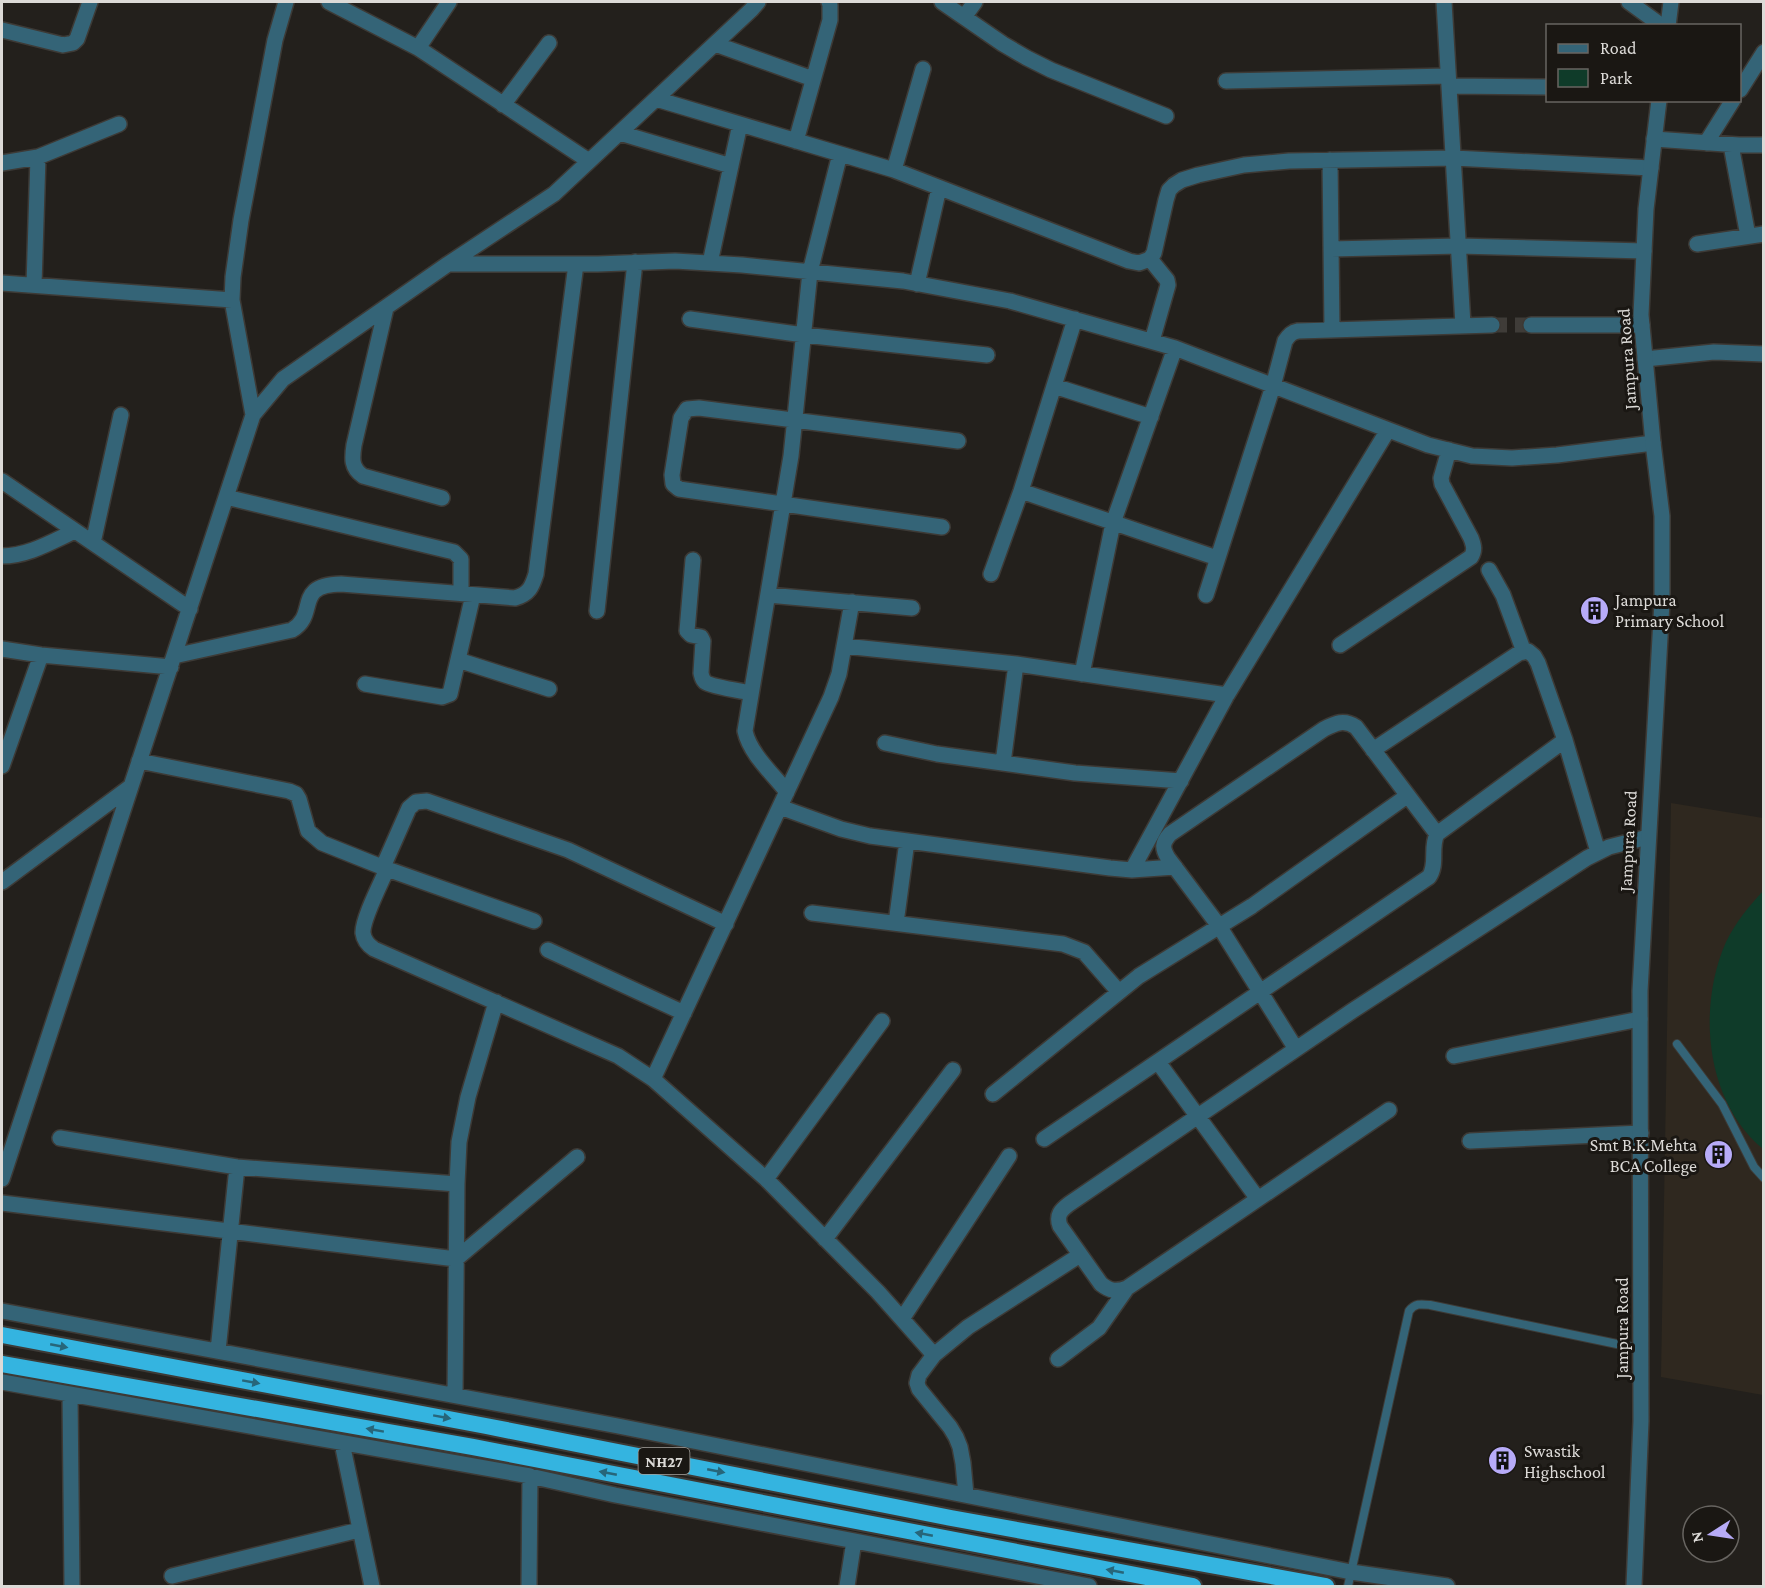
<svg xmlns="http://www.w3.org/2000/svg" width="1765" height="1588" font-family="'Crimson Pro',serif">
<style>
.built{fill:#2f281f}
.green{fill:#0f3b29}
.lines{fill:none;stroke-linecap:round;stroke-linejoin:round}
.minor-tunnel{stroke:#3f3c38;stroke-width:15;stroke-dasharray:15 8;stroke-linecap:butt}
.service-casing{stroke:#3d3a36;stroke-width:10}
.minor-casing{stroke:#3d3a36;stroke-width:18}
.tertiary-casing{stroke:#3d3a36;stroke-width:18}
.trunk-casing{stroke:#3d3a36;stroke-width:20}
.service{stroke:#346477;stroke-width:8}
.minor{stroke:#346477;stroke-width:15}
.tertiary{stroke:#346477;stroke-width:15}
.trunk{stroke:#34b4e0;stroke-width:16}
.oneway{fill:#27667a}
.labels{text-anchor:middle;dominant-baseline:central;stroke-width:6;stroke-linejoin:round;paint-order:stroke}
.shield{fill:#1a1713;stroke:#a2a09c;stroke-width:1.5}
.shield-label{font-size:16px;font-weight:bold;fill:#dcdad7}
.street-label{font-size:18px;fill:#dcdad7;stroke:#1a1713}
.poi-label{font-size:18px;fill:#dcdad7;stroke:#1a1713;text-anchor:start}
</style>
<rect width="100%" height="100%" fill="#23201c"/>
<path class="built" d="M 1671,803 L 1763,818 L 1763,1395 L 1661,1377 Z"/>
<path class="green" d="M 1763,891 L 1763,1149 C 1705,1102 1697,1007 1726,942 C 1735,923 1749,906 1763,891 Z"/>
<g class="lines">
<path class="minor-tunnel" d="M 1492,325 L 1531,325"/>
<defs>
<path id="service" d="M 1677,1044 L 1722,1104 L 1754,1167 L 1764,1178
M 1348,1586 L 1409,1311 C 1415,1303 1421,1304 1430,1305 L 1641,1349"/>
<path id="minor" d="M 329,2 L 418,48 L 589,161
M 942,2 L 1003,44 L 1027,58 L 1051,70 L 1166,116
M 1444,2 L 1463,325
M 1629,2 L 1662,26
M 964,17 L 975,2
M 2,30 L 63,45 L 73,43 L 77,39 L 90,2
M 715,44 L 813,79
M 418,48 L 449,2
M 1226,81 L 1448,76
M 1449,86 L 1548,87
M 1740,90 L 1764,52
M 656,99 L 894,170 L 1129,261 L 1139,263 L 1150,259 L 1154,253 L 1166,200 L 1169,190 L 1174,185 L 1182,180 L 1198,175 L 1244,165 L 1289,161 L 1454,158 L 1651,168
M 503,105 L 549,43
M 620,133 L 731,166
M 1654,139 L 1739,145 L 1764,145
M 796,141 L 830,20 L 830,5 L 829,2
M 1706,143 L 1733,100
M 1731,145 L 1748,236
M 1330,160 L 1332,329
M 2,163 L 38,157 L 119,124
M 894,170 L 923,69
M 1697,244 L 1764,234
M 1331,249 L 1459,246 L 1644,251
M 1150,259 L 1167,280 L 1168,285 L 1152,341
M 710,263 L 740,124
M 448,264 L 598,264 L 675,261 L 742,265 L 903,281 L 1010,301 L 1175,348 L 1428,445 L 1472,456 L 1512,458 L 1557,455 L 1653,443
M 2,283 L 232,300
M 917,284 L 939,188
M 34,285 L 38,157
M 386,308 L 354,445 C 352,458 351,468 363,476 L 442,498
M 690,319 L 804,335 L 987,355
M 1531,325 L 1642,325
M 1645,359 L 1714,352 L 1764,354
M 1054,386 L 1151,417
M 253,415 L 232,300 L 233,277 L 241,220 L 275,40 L 286,2
M 2,481 L 190,609
M 1021,491 L 1217,558
M 226,497 L 454,552 L 461,559 L 461,593
M 942,527 L 679,489 L 673,484 L 672,475 L 681,418 L 687,409 L 699,408 L 958,441
M 93,543 L 121,415
M 2,556 C 28,556 51,542 75,531
M 693,560 L 687,631 L 691,635 L 701,637 L 703,641 L 701,673 C 702,677 702,679 705,682 C 712,687 742,691 751,693
M 1489,570 L 1503,595 L 1524,652
M 991,574 L 1021,491 L 1075,319
M 768,595 L 912,608
M 1206,595 L 1273,386 L 1285,341 C 1289,335 1292,332 1298,331 L 1492,325
M 597,611 L 635,262
M 1340,645 L 1471,557 C 1475,550 1474,546 1471,538 L 1442,484 L 1441,478 L 1449,450
M 844,646 L 1016,664 L 1227,695
M 2,649 L 41,655 L 171,667
M 174,656 L 292,630 C 319,614 293,585 341,584 L 515,598 C 529,594 532,587 536,574 L 576,264
M 458,660 L 549,689
M 1082,674 L 1113,523 L 1175,348
M 365,684 L 442,697 L 450,694 L 473,595
M 885,743 L 937,754 L 1075,773 L 1181,781
M 1373,750 L 1519,653 L 1528,651 L 1534,656 L 1538,663 L 1565,740 L 1598,852
M 139,761 L 289,791 L 296,794 L 299,799 L 308,831 L 322,843 L 387,869 L 534,921
M 1003,763 L 1016,664
M 2,766 L 41,655
M 787,792 C 773,774 750,754 745,731 L 791,456 L 810,272 L 840,154
M 780,807 L 841,829 L 870,836 L 1110,868 L 1132,870 L 1175,867
M 383,867 L 409,808 L 416,802 L 427,801 L 568,850 L 726,924
M 387,869 C 381,883 362,920 363,933 C 364,941 368,945 374,949 L 618,1056 L 653,1079 L 766,1179 L 878,1292 L 934,1355
M 1132,870 L 1227,695 L 1388,430
M 2,882 L 130,787
M 812,913 L 1063,944 L 1084,952 L 1119,992
M 896,923 L 907,841
M 548,950 L 684,1013
M 1296,1049 L 1219,926 L 1168,858 C 1162,848 1162,843 1170,834 L 1324,729 C 1336,723 1344,719 1356,727 L 1437,834
M 1454,1056 L 1640,1019
M 1158,1062 L 1258,1199
M 653,1079 L 831,697 L 839,674 L 852,602
M 993,1094 L 1139,976 L 1252,906 L 1407,796
M 1389,1110 L 1127,1288 C 1116,1292 1110,1291 1101,1284 L 1060,1226 C 1056,1215 1061,1210 1069,1204 L 1352,1011 L 1587,858 L 1609,847 L 1648,837
M 60,1138 L 237,1167 L 457,1184
M 1044,1139 L 1429,877 C 1438,864 1430,848 1437,834 L 1565,740
M 1470,1141 L 1641,1133
M 2,1179 L 253,415 L 283,379 L 448,264 L 554,194 L 751,10 L 758,2
M 766,1179 L 882,1021
M 2,1203 L 456,1259 L 577,1157
M 825,1239 L 953,1070
M 2,1311 L 618,1426 L 1351,1572 L 1447,1586
M 902,1319 L 1009,1156
M 218,1351 L 237,1167
M 1058,1359 L 1099,1328 L 1127,1288
M 2,1382 L 530,1476 L 615,1495 L 1089,1586
M 70,1394 L 72,1586
M 455,1395 L 457,1184 L 459,1142 L 468,1097 L 496,1002
M 342,1443 L 372,1586
M 966,1495 L 963,1463 L 960,1447 L 956,1437 L 950,1427 L 919,1389 L 917,1383 L 919,1375 L 934,1355 L 968,1327 L 1080,1255
M 172,1576 L 359,1530
M 529,1586 L 530,1476
M 847,1586 L 854,1541"/>
<path id="tertiary" d="M 1668,26 L 1671,2
M 1634,1586 L 1641,1421 L 1640,991 L 1662,602 L 1662,516 L 1653,443 L 1641,315 L 1646,209 L 1659,100"/>
<path id="trunk" d="M 2,1335 L 486,1426 L 951,1518 L 1326,1586
M 2,1364 L 473,1447 L 1193,1586"/>
</defs>
<use href="#service" class="service-casing"/>
<use href="#minor" class="minor-casing"/>
<use href="#tertiary" class="tertiary-casing"/>
<use href="#trunk" class="trunk-casing"/>
<use href="#service" class="service"/>
<use href="#minor" class="minor"/>
<use href="#tertiary" class="tertiary"/>
<use href="#trunk" class="trunk"/>
</g>
<defs><path id="oneway-solid" d="M-6-.8H1V-3.2L6.5 0L1 3.2V.8H-6Z" transform="scale(1.5)"/></defs>
<g class="oneway">
<use href="#oneway-solid" transform="translate(59 1346) rotate(11)"/>
<use href="#oneway-solid" transform="translate(251 1382) rotate(10)"/>
<use href="#oneway-solid" transform="translate(442 1417) rotate(10)"/>
<use href="#oneway-solid" transform="translate(375 1430) rotate(-170)"/>
<use href="#oneway-solid" transform="translate(716 1471) rotate(11)"/>
<use href="#oneway-solid" transform="translate(608 1473) rotate(-169)"/>
<use href="#oneway-solid" transform="translate(924 1534) rotate(-169)"/>
<use href="#oneway-solid" transform="translate(1115 1571) rotate(-169)"/>
</g>
<defs>
<symbol id="building-disc" viewBox="-11 -11 22 22"><circle r="9.5" fill="#b7abf8" stroke="#1a1713"/><path d="M-4-6H4V6H1V3H-1V6H-4ZM-2.5-4.3h1.7v1.8h-1.7ZM.8-4.3h1.7v1.8H.8ZM-2.5-1h1.7V.8h-1.7ZM.8-1h1.7V.8H.8Z" fill="#111"/></symbol>
</defs>
<g fill-rule="evenodd">
<use href="#building-disc" x="1578" y="594" width="33" height="33"/>
<use href="#building-disc" x="1702" y="1138" width="33" height="33"/>
<use href="#building-disc" x="1486" y="1444" width="33" height="33"/>
</g>
<g class="labels">
<rect class="shield" x="638.5" y="1448" width="51" height="26" rx="4.5"/>
<g class="shield-label">
<text x="664" y="1461">NH27</text>
</g>
<g class="street-label">
<text transform="translate(1627 359) rotate(-94)">Jampura Road</text>
<text transform="translate(1628 841) rotate(-87)">Jampura Road</text>
<text transform="translate(1622 1328) rotate(-90)">Jampura Road</text>
</g>
<g class="poi-label">
<text x="1615" y="600">Jampura<tspan x="1615" dy="21">Primary School</tspan></text>
<text x="1697" y="1145" text-anchor="end">Smt B.K.Mehta<tspan x="1697" dy="21">BCA College</tspan></text>
<text x="1524" y="1451">Swastik<tspan x="1524" dy="21">Highschool</tspan></text>
</g>
</g>
<rect width="1765" height="1588" fill="none" stroke="#dcdad7" stroke-width="6"/>
<rect x="1546" y="24" width="195" height="78" fill="#1a1713" stroke="#686561" stroke-width="1.5"/>
<rect x="1558" y="44" width="30" height="9" fill="#346477" stroke="#686561" stroke-width="1.5"/>
<text x="1600" y="54" font-size="18" fill="#dcdad7">Road</text>
<rect x="1558" y="69" width="30" height="18" fill="#0f3b29" stroke="#686561" stroke-width="1.5"/>
<text x="1600" y="84" font-size="18" fill="#dcdad7">Park</text>
<g transform="translate(1711 1534) rotate(258)"><circle r="28" fill="#1a1713" stroke="#686561" stroke-width="1.5"/>
<path d="M0-4.5L10 22L0 15L-10 22Z" fill="#b7abf8"/>
<text y="-9" font-size="16" font-weight="bold" text-anchor="middle" fill="#dcdad7">N</text>
</g>
</svg>
